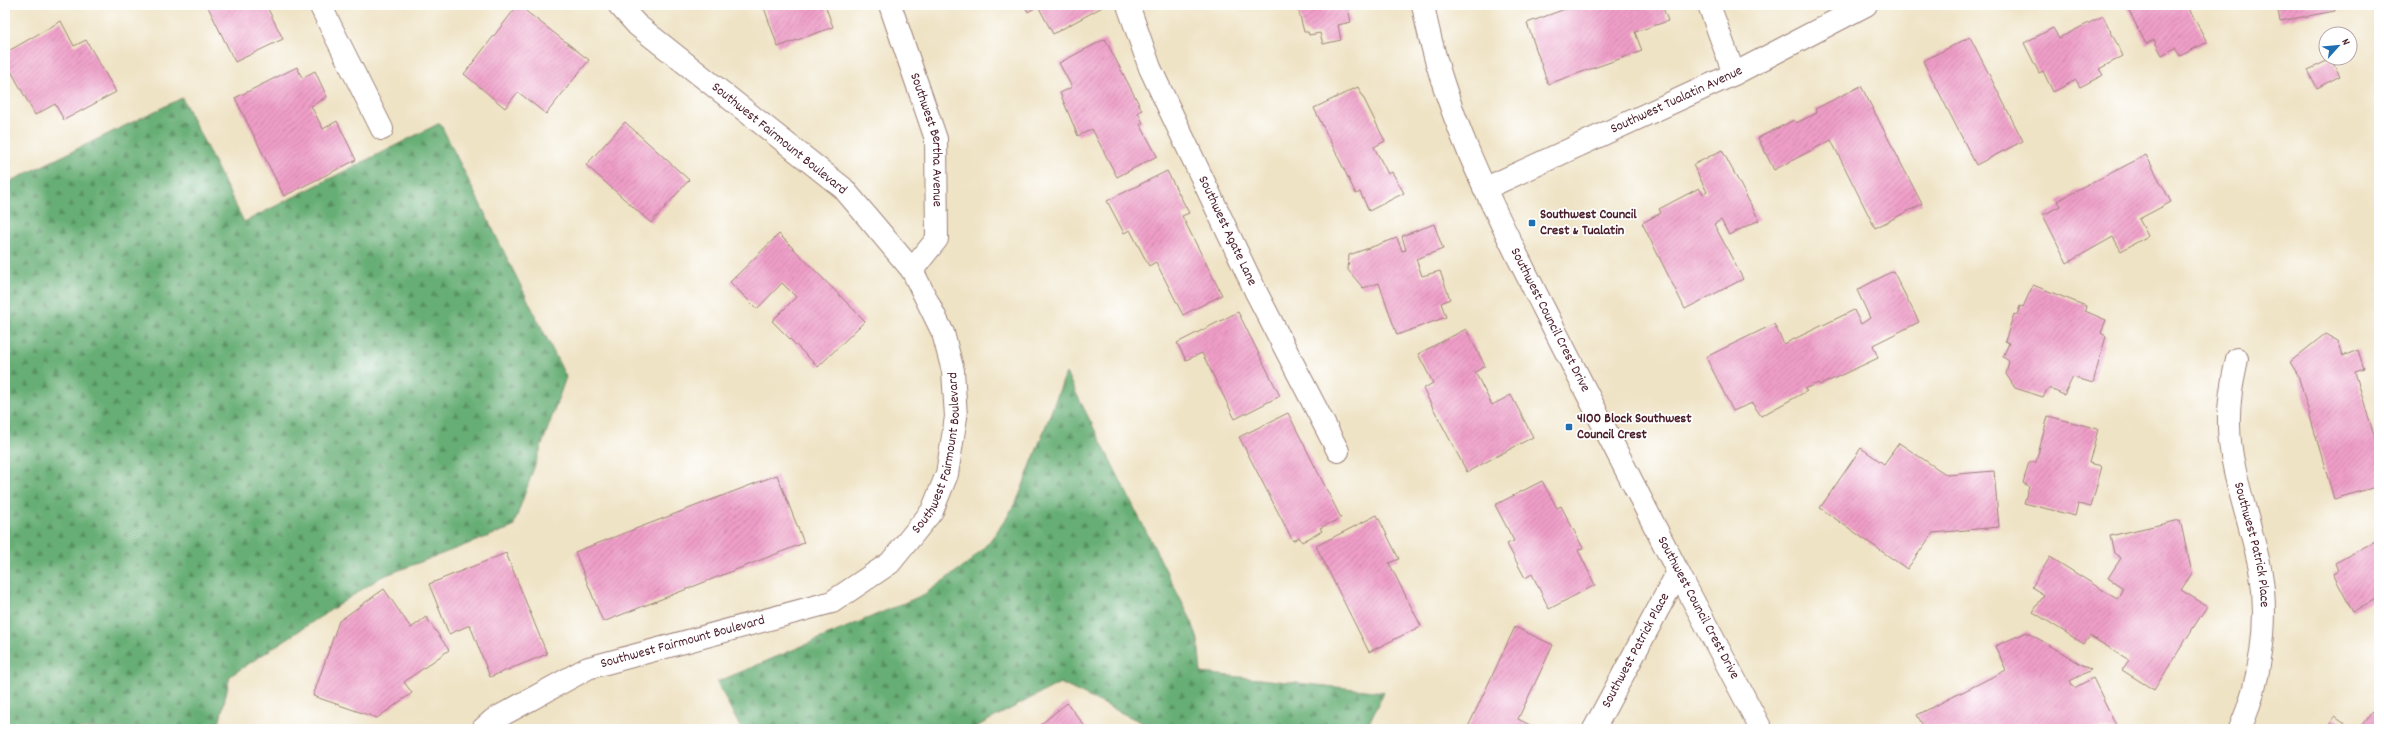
<svg xmlns="http://www.w3.org/2000/svg" width="2384" height="734" font-family="Dekko,sans-serif">
<style>
.forest{fill:url(#forest-firs);stroke:#586650}
.building{fill:url(#building-hatch)}
.lines{fill:none;stroke-linecap:round;stroke-linejoin:round}
.minor-casing{stroke:#9c8178;stroke-width:24}
.tertiary-casing{stroke:#9c8178;stroke-width:24}
.minor{stroke:#fff;stroke-width:22}
.tertiary{stroke:#fff;stroke-width:22}
.poi-dot{fill:#1f6fb2;stroke:#fff;stroke-width:1.5}
.labels{text-anchor:middle;dominant-baseline:central;stroke-width:3.5;stroke-linejoin:round;paint-order:stroke}
.street-label{font-size:14px;fill:#4a1f2b;stroke:#fff}
.poi-label{font-size:14px;font-weight:bold;fill:#4a1f2b;stroke:#fff;text-anchor:start}
</style>
<defs>
<pattern id="forest-firs" width="22" height="20" patternUnits="userSpaceOnUse"><rect width="22" height="20" fill="#66ae75"/><path d="M5 1l3.5 6h-7zM16 11l3.5 6h-7z" fill="#568d60"/></pattern>
<pattern id="building-hatch" width="6" height="6" patternUnits="userSpaceOnUse"><rect width="6" height="6" fill="#ef9ec8"/><path d="M-1 1l2-2M0 6l6-6M5 7l2-2" fill="none" stroke="#c480a3"/></pattern>
</defs>
<rect width="100%" height="100%" fill="#fff"/>
<filter id="ink" filterUnits="userSpaceOnUse"><feTurbulence type="fractalNoise" baseFrequency=".025" numOctaves="2"/><feDisplacementMap in="SourceGraphic" scale="8" xChannelSelector="R" yChannelSelector="G"/><feConvolveMatrix kernelMatrix="1 2 1 2 8 2 1 2 1" color-interpolation-filters="sRGB"/></filter>
<filter id="wash" filterUnits="userSpaceOnUse"><feTurbulence type="fractalNoise" baseFrequency=".012" numOctaves="4" result="noise"/><feDisplacementMap in="SourceGraphic" scale="16" xChannelSelector="R" yChannelSelector="G"/><feGaussianBlur stdDeviation="0.9" result="paint"/><feColorMatrix in="noise" values="0 0 0 0 0 0 0 0 0 0 0 0 0 0 0 0 0 1.4 0 .05"/><feComposite in="paint" operator="in"/></filter>
<g filter="url(#wash)">
<rect width="100%" height="100%" fill="#efe3c5"/>
<path class="forest" d="M 182,98 L 244,222 L 440,123 L 566,377 L 513,527 L 381,577 L 230,676 L 218,729 L 5,729 L 5,246 L 7,245 L 5,240 L 5,184 Z
M 1066,373 L 1192,622 L 1198,640 L 1201,673 L 1384,692 L 1366,729 L 1155,729 L 1060,683 L 972,729 L 741,729 L 717,682 L 923,595 L 967,564 L 989,542 L 1006,519 L 1019,496 Z"/>
<g id="blocks">
<path class="building" d="M 207,5 L 266,5 L 283,39 L 235,62 Z
M 518,5 L 589,60 L 546,114 L 518,92 L 505,108 L 464,74 Z
M 763,5 L 825,5 L 833,27 L 778,47 Z
M 1024,5 L 1106,5 L 1053,34 L 1038,6 L 1028,12 Z
M 1294,5 L 1347,5 L 1351,22 L 1338,25 L 1341,40 L 1323,44 L 1320,33 L 1309,35 L 1308,32 L 1304,32 L 1299,12 Z
M 1576,5 L 1662,5 L 1668,21 L 1635,32 L 1642,51 L 1548,84 L 1527,23 Z
M 2126,5 L 2187,5 L 2207,42 L 2180,56 L 2175,48 L 2162,55 L 2154,40 L 2146,44 Z
M 2277,5 L 2334,5 L 2335,11 L 2280,21 Z
M 2103,16 L 2123,56 L 2099,69 L 2103,75 L 2080,87 L 2076,80 L 2053,92 L 2043,71 L 2039,73 L 2024,43 L 2053,28 L 2059,38 Z
M 61,21 L 74,46 L 86,40 L 116,92 L 64,120 L 55,104 L 35,115 L 5,60 L 5,53 Z
M 1970,37 L 2023,141 L 1976,165 L 1923,61 Z
M 1105,39 L 1142,110 L 1138,112 L 1143,123 L 1140,124 L 1157,156 L 1117,177 L 1092,129 L 1078,136 L 1060,93 L 1072,87 L 1059,63 Z
M 2331,59 L 2340,76 L 2317,88 L 2308,70 Z
M 297,67 L 302,78 L 315,71 L 327,97 L 311,106 L 323,129 L 337,121 L 356,160 L 284,196 L 235,98 Z
M 1861,86 L 1922,204 L 1875,228 L 1831,140 L 1774,170 L 1758,138 L 1794,120 L 1796,123 L 1817,113 L 1815,109 Z
M 1358,87 L 1385,141 L 1374,147 L 1388,174 L 1392,172 L 1404,193 L 1369,211 L 1360,192 L 1356,194 L 1314,108 Z
M 625,122 L 689,180 L 651,223 L 586,165 Z
M 1722,150 L 1759,220 L 1729,235 L 1721,220 L 1714,224 L 1743,279 L 1685,309 L 1642,223 L 1661,213 L 1659,209 L 1699,188 L 1703,194 L 1707,192 L 1693,165 Z
M 2146,155 L 2171,202 L 2139,219 L 2148,236 L 2121,251 L 2113,237 L 2067,263 L 2043,215 L 2060,206 L 2057,201 Z
M 1167,171 L 1189,213 L 1182,216 L 1222,295 L 1183,315 L 1156,262 L 1149,266 L 1130,230 L 1124,233 L 1107,201 Z
M 1434,224 L 1443,249 L 1416,259 L 1422,276 L 1440,271 L 1450,299 L 1441,303 L 1446,317 L 1397,335 L 1379,283 L 1363,288 L 1348,270 L 1349,255 L 1397,238 L 1402,251 L 1406,250 L 1402,236 Z
M 779,234 L 865,321 L 818,367 L 772,321 L 796,297 L 782,283 L 757,309 L 730,282 Z
M 1893,271 L 1919,322 L 1873,345 L 1878,358 L 1820,385 L 1818,383 L 1804,389 L 1807,391 L 1761,416 L 1752,403 L 1733,411 L 1706,357 L 1774,324 L 1784,344 L 1854,310 L 1861,324 L 1870,318 L 1857,290 Z
M 2033,285 L 2086,306 L 2085,311 L 2106,320 L 2101,333 L 2106,336 L 2093,383 L 2073,377 L 2064,395 L 2048,388 L 2043,397 L 2015,388 L 2006,374 L 2009,361 L 2003,357 L 2009,343 L 2005,341 L 2014,314 L 2017,315 L 2020,306 L 2023,307 Z
M 1238,312 L 1280,396 L 1235,419 L 1202,353 L 1186,360 L 1177,343 Z
M 1466,329 L 1485,366 L 1475,372 L 1492,405 L 1511,395 L 1533,437 L 1467,472 L 1423,389 L 1433,383 L 1418,354 Z
M 2325,334 L 2338,341 L 2343,356 L 2358,350 L 2364,369 L 2355,372 L 2379,452 L 2379,486 L 2334,499 L 2298,375 L 2290,362 Z
M 1288,413 L 1341,518 L 1320,528 L 1322,531 L 1302,542 L 1299,537 L 1293,541 L 1239,437 Z
M 2048,416 L 2098,429 L 2089,463 L 2102,466 L 2091,507 L 2078,504 L 2075,516 L 2024,503 L 2029,486 L 2023,483 L 2029,462 L 2036,462 Z
M 1899,443 L 1947,475 L 1994,471 L 1999,527 L 1933,533 L 1907,569 L 1820,508 L 1861,448 L 1884,464 Z
M 777,475 L 804,543 L 603,622 L 575,552 Z
M 1542,481 L 1557,508 L 1561,506 L 1583,548 L 1578,550 L 1595,585 L 1549,609 L 1532,574 L 1525,578 L 1507,544 L 1514,541 L 1495,505 Z
M 1377,515 L 1399,559 L 1389,563 L 1421,626 L 1369,652 L 1316,546 Z
M 2180,520 L 2192,573 L 2181,590 L 2207,606 L 2154,690 L 2122,670 L 2129,660 L 2090,636 L 2084,644 L 2033,612 L 2044,595 L 2032,587 L 2050,557 L 2117,599 L 2123,588 L 2108,578 L 2121,558 L 2114,553 L 2110,536 Z
M 2379,539 L 2379,597 L 2353,612 L 2333,574 L 2338,571 L 2335,563 Z
M 506,553 L 547,654 L 490,677 L 470,625 L 449,634 L 429,584 Z
M 384,589 L 411,628 L 426,617 L 449,650 L 404,682 L 412,693 L 377,718 L 313,696 L 339,621 Z
M 1515,627 L 1553,645 L 1518,719 L 1538,729 L 1467,729 Z
M 2027,632 L 2091,670 L 2070,681 L 2074,688 L 2093,678 L 2118,729 L 1925,729 L 1917,715 L 2006,670 L 1995,646 Z
M 1067,703 L 1087,729 L 1035,729 Z
M 2372,711 L 2379,717 L 2379,729 L 2359,729 Z
M 2335,717 L 2352,729 L 2326,729 Z"/>
</g>
</g>
<g filter="url(#ink)">
<use href="#blocks" fill-opacity="0" stroke="#9c8178" stroke-width="1"/>
<g class="lines">
<defs>
<g id="minor">
<path d="M 320,5 L 382,129"/>
<path id="s1" d="M 890,5 L 936,139 L 937,239 L 912,270"/>
<path id="s2" d="M 1128,5 L 1150,68 L 1256,292 L 1338,451"/>
<path d="M 1709,5 L 1734,74"/>
<path id="s3" d="M 1484,189 L 1734,74 L 1866,5"/>
<path id="s4" d="M 2237,359 C 2232,381 2228,402 2229,425 C 2229,471 2253,527 2261,574 C 2269,623 2260,683 2240,729"/>
<path d="M 1678,572 L 1761,729"/>
<path id="s5" d="M 1594,729 L 1678,572"/>
</g>
<g id="tertiary">
<path id="s6" d="M 1423,5 C 1443,113 1494,210 1543,307 C 1588,395 1633,484 1678,572"/>
<path id="s7" d="M 483,729 L 493,720 L 588,668 L 832,602 L 890,563 L 932,511 L 947,474 L 956,417 L 953,371 L 943,333 L 912,270 L 843,188 L 637,25 L 619,5"/>
</g>
</defs>
<use href="#minor" class="minor-casing"/>
<use href="#tertiary" class="tertiary-casing"/>
<use href="#minor" class="minor"/>
<use href="#tertiary" class="tertiary"/>
</g>
</g>
<g class="poi-dot">
<rect x="1528" y="219" width="8" height="8" rx="2"/>
<rect x="1565" y="423" width="8" height="8" rx="2"/>
</g>
<g class="labels">
<g class="street-label">
<text stroke="none"><textPath href="#s3" startOffset="212">Southwest Tualatin Avenue</textPath></text>
<text transform="translate(779 139) rotate(39)">Southwest Fairmount Boulevard</text>
<text stroke="none"><textPath href="#s1" startOffset="141">Southwest Bertha Avenue</textPath></text>
<text stroke="none"><textPath href="#s2" startOffset="247">Southwest Agate Lane</textPath></text>
<text stroke="none"><textPath href="#s6" startOffset="341">Southwest Council Crest Drive</textPath></text>
<text stroke="none"><textPath href="#s7" startOffset="569">Southwest Fairmount Boulevard</textPath></text>
<text stroke="none"><textPath href="#s4" startOffset="189">Southwest Patrick Place</textPath></text>
<text transform="translate(1698 608) rotate(62)">Southwest Council Crest Drive</text>
<text stroke="none"><textPath href="#s7" startOffset="220">Southwest Fairmount Boulevard</textPath></text>
<text stroke="none"><textPath href="#s5" startOffset="89">Southwest Patrick Place</textPath></text>
</g>
<g class="poi-label">
<text x="1540" y="215">Southwest Council<tspan x="1540" dy="16">Crest &amp; Tualatin</tspan></text>
<text x="1577" y="419">4100 Block Southwest<tspan x="1577" dy="16">Council Crest</tspan></text>
</g>
</g>
<rect width="2384" height="734" fill="none" stroke="#fff" stroke-width="20"/>
<g transform="translate(2338 46) rotate(63)"><circle r="19" fill="#ffffff" stroke="#b7a5aa"/>
<path d="M0-3L7 15L0 10L-7 15Z" fill="#1f6fb2"/>
<text y="-6" font-size="11" font-weight="bold" text-anchor="middle" fill="#4a1f2b">N</text>
</g>
</svg>
